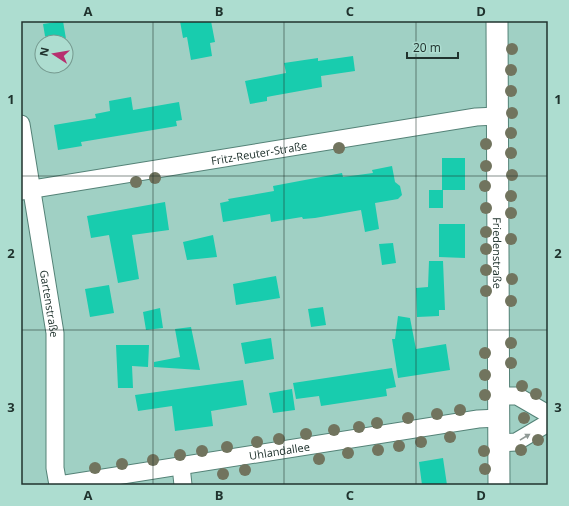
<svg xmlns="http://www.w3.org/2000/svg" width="569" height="506" font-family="'Open Sans',sans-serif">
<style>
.building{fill:#18ccae}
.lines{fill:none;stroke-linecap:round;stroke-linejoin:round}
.minor-casing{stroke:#548277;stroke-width:19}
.tertiary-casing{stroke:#548277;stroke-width:23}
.minor{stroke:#fff;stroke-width:17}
.tertiary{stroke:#fff;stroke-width:21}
.tree{fill:#71745e}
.oneway{fill:#909996}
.grid{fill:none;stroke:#20332e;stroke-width:1;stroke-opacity:0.55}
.labels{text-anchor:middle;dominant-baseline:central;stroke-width:4;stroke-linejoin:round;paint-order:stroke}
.street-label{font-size:11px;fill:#20332e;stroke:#adddd0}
.neatline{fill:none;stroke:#20332e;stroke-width:1.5}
.grid-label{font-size:13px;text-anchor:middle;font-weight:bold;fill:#20332e}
</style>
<rect width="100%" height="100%" fill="#a0d0c4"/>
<path class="building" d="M 63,21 L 66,39 L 46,42 L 43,24 Z
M 180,21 L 211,21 L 215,42 L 210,43 L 212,56 L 191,60 L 187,37 L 183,38 Z
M 353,56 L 355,71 L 321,76 L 322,87 L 272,96 L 267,97 L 267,101 L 250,104 L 245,81 L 286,73 L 284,63 L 318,58 L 318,61 Z
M 131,97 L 133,110 L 179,102 L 182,120 L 176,121 L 177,126 L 81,142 L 82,146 L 58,150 L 54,125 L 96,118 L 95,114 L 110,111 L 109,101 Z
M 442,158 L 465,158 L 465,190 L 442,190 Z
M 392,166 L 395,182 L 400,186 L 402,195 L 398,199 L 375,203 L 379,229 L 365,232 L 361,210 L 315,218 L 303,219 L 302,217 L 271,222 L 270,214 L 223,222 L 220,203 L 229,201 L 228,199 L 274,191 L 273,186 L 342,173 L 343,177 L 373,173 L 372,170 Z
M 429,190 L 443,190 L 443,208 L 429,208 Z
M 165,202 L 169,230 L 132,235 L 139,279 L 118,283 L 109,235 L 91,238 L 87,216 Z
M 439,224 L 465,224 L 465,258 L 439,257 Z
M 213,235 L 217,257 L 187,260 L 183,242 Z
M 393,243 L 396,263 L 382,265 L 379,244 Z
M 429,261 L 443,261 L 445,310 L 439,310 L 439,316 L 417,317 L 416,288 L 428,287 Z
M 276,276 L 280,298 L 236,305 L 233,284 Z
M 109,285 L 114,313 L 90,317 L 85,289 Z
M 323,307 L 326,325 L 311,327 L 308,309 Z
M 160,308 L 163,328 L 146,330 L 143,312 Z
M 398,316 L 410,318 L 416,349 L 446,344 L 450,370 L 398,378 L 392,339 L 395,339 Z
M 191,327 L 200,370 L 154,367 L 154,362 L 180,357 L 175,329 Z
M 271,338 L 274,359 L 245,364 L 241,343 Z
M 116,345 L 149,345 L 148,367 L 132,366 L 133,388 L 118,388 Z
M 392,368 L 396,387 L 386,389 L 387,396 L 321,406 L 319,396 L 296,399 L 293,383 Z
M 243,380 L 247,405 L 211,411 L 213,426 L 175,431 L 172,406 L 138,411 L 135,395 Z
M 292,389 L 295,410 L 273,413 L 269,393 Z
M 443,458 L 447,485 L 422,485 L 419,462 Z"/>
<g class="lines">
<defs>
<g id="minor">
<path id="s1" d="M 21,124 L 55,333 L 55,468 L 58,485"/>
<path id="s2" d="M 21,191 L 476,117 L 497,116"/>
<path d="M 499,396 L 517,396 L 548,414"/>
<path d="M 499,443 L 516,442 L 548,423"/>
<path d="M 181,466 L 183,485"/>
<path id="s3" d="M 59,485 L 478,419 L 499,418"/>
</g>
<g id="tertiary">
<path id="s4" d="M 497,21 L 499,485"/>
</g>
</defs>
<use href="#minor" class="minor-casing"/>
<use href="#tertiary" class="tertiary-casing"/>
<use href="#minor" class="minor"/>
<use href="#tertiary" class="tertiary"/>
</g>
<g class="tree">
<circle cx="512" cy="49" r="6"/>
<circle cx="511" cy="70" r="6"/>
<circle cx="511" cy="91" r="6"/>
<circle cx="512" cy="113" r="6"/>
<circle cx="511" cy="133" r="6"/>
<circle cx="486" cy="144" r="6"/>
<circle cx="339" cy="148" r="6"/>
<circle cx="511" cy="153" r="6"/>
<circle cx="486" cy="166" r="6"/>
<circle cx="512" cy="175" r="6"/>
<circle cx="155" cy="178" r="6"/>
<circle cx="136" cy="182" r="6"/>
<circle cx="485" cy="186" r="6"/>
<circle cx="511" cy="196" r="6"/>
<circle cx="486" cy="208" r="6"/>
<circle cx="511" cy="213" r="6"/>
<circle cx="486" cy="232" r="6"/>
<circle cx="511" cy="239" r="6"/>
<circle cx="486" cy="249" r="6"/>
<circle cx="486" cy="270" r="6"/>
<circle cx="512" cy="279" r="6"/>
<circle cx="486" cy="291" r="6"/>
<circle cx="511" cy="301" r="6"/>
<circle cx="511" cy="343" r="6"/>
<circle cx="485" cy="353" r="6"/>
<circle cx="511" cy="363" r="6"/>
<circle cx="485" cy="375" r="6"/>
<circle cx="522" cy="386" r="6"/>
<circle cx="536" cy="394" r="6"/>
<circle cx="485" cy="395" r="6"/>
<circle cx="460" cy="410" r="6"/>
<circle cx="437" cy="414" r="6"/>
<circle cx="408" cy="418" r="6"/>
<circle cx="524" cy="418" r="6"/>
<circle cx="377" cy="423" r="6"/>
<circle cx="359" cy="427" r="6"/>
<circle cx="334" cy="430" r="6"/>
<circle cx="306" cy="434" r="6"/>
<circle cx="450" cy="437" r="6"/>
<circle cx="279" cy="439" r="6"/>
<circle cx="538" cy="440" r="6"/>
<circle cx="257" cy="442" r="6"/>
<circle cx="421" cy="442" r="6"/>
<circle cx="399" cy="446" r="6"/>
<circle cx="227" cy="447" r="6"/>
<circle cx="378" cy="450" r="6"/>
<circle cx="521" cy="450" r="6"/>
<circle cx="202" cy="451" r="6"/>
<circle cx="484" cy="451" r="6"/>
<circle cx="348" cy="453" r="6"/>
<circle cx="180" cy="455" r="6"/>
<circle cx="319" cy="459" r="6"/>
<circle cx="153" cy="460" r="6"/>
<circle cx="122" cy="464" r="6"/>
<circle cx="95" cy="468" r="6"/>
<circle cx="485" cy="469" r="6"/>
<circle cx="245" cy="470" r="6"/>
<circle cx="223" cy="474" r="6"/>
</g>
<defs><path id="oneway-solid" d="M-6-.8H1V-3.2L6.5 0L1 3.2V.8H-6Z"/></defs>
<use class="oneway" href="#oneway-solid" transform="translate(525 437) rotate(-31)"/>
<path class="grid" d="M 153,21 L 153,485M 284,21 L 284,485M 416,21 L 416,485M 21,176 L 548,176M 21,330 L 548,330"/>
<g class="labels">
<g class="street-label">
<text stroke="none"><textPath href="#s2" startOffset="241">Fritz-Reuter-Straße</textPath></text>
<text stroke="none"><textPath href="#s4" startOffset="232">Friedenstraße</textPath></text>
<text stroke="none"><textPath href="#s1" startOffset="182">Gartenstraße</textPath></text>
<text stroke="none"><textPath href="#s3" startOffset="223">Uhlandallee</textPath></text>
</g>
</g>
<rect width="569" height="506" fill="none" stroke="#adddd0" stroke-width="44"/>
<g transform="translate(54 54) rotate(282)"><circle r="19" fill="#adddd0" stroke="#75998f"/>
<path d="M0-3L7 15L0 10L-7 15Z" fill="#b72f6f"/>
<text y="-6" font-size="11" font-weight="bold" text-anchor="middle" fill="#20332e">N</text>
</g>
<path d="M407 52v6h51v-6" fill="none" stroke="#20332e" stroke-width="2"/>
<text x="413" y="52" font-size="12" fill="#20332e" stroke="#adddd0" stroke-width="3" paint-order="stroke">20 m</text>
<rect x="22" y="22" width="525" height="462" class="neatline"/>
<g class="grid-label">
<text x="88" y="16">A</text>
<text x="219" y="16">B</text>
<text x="350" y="16">C</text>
<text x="481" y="16">D</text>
<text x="11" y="104">1</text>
<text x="558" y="104">1</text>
<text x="11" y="258">2</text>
<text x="558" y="258">2</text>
<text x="11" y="412">3</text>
<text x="558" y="412">3</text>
<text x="88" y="500">A</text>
<text x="219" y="500">B</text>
<text x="350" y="500">C</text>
<text x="481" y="500">D</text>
</g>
</svg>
